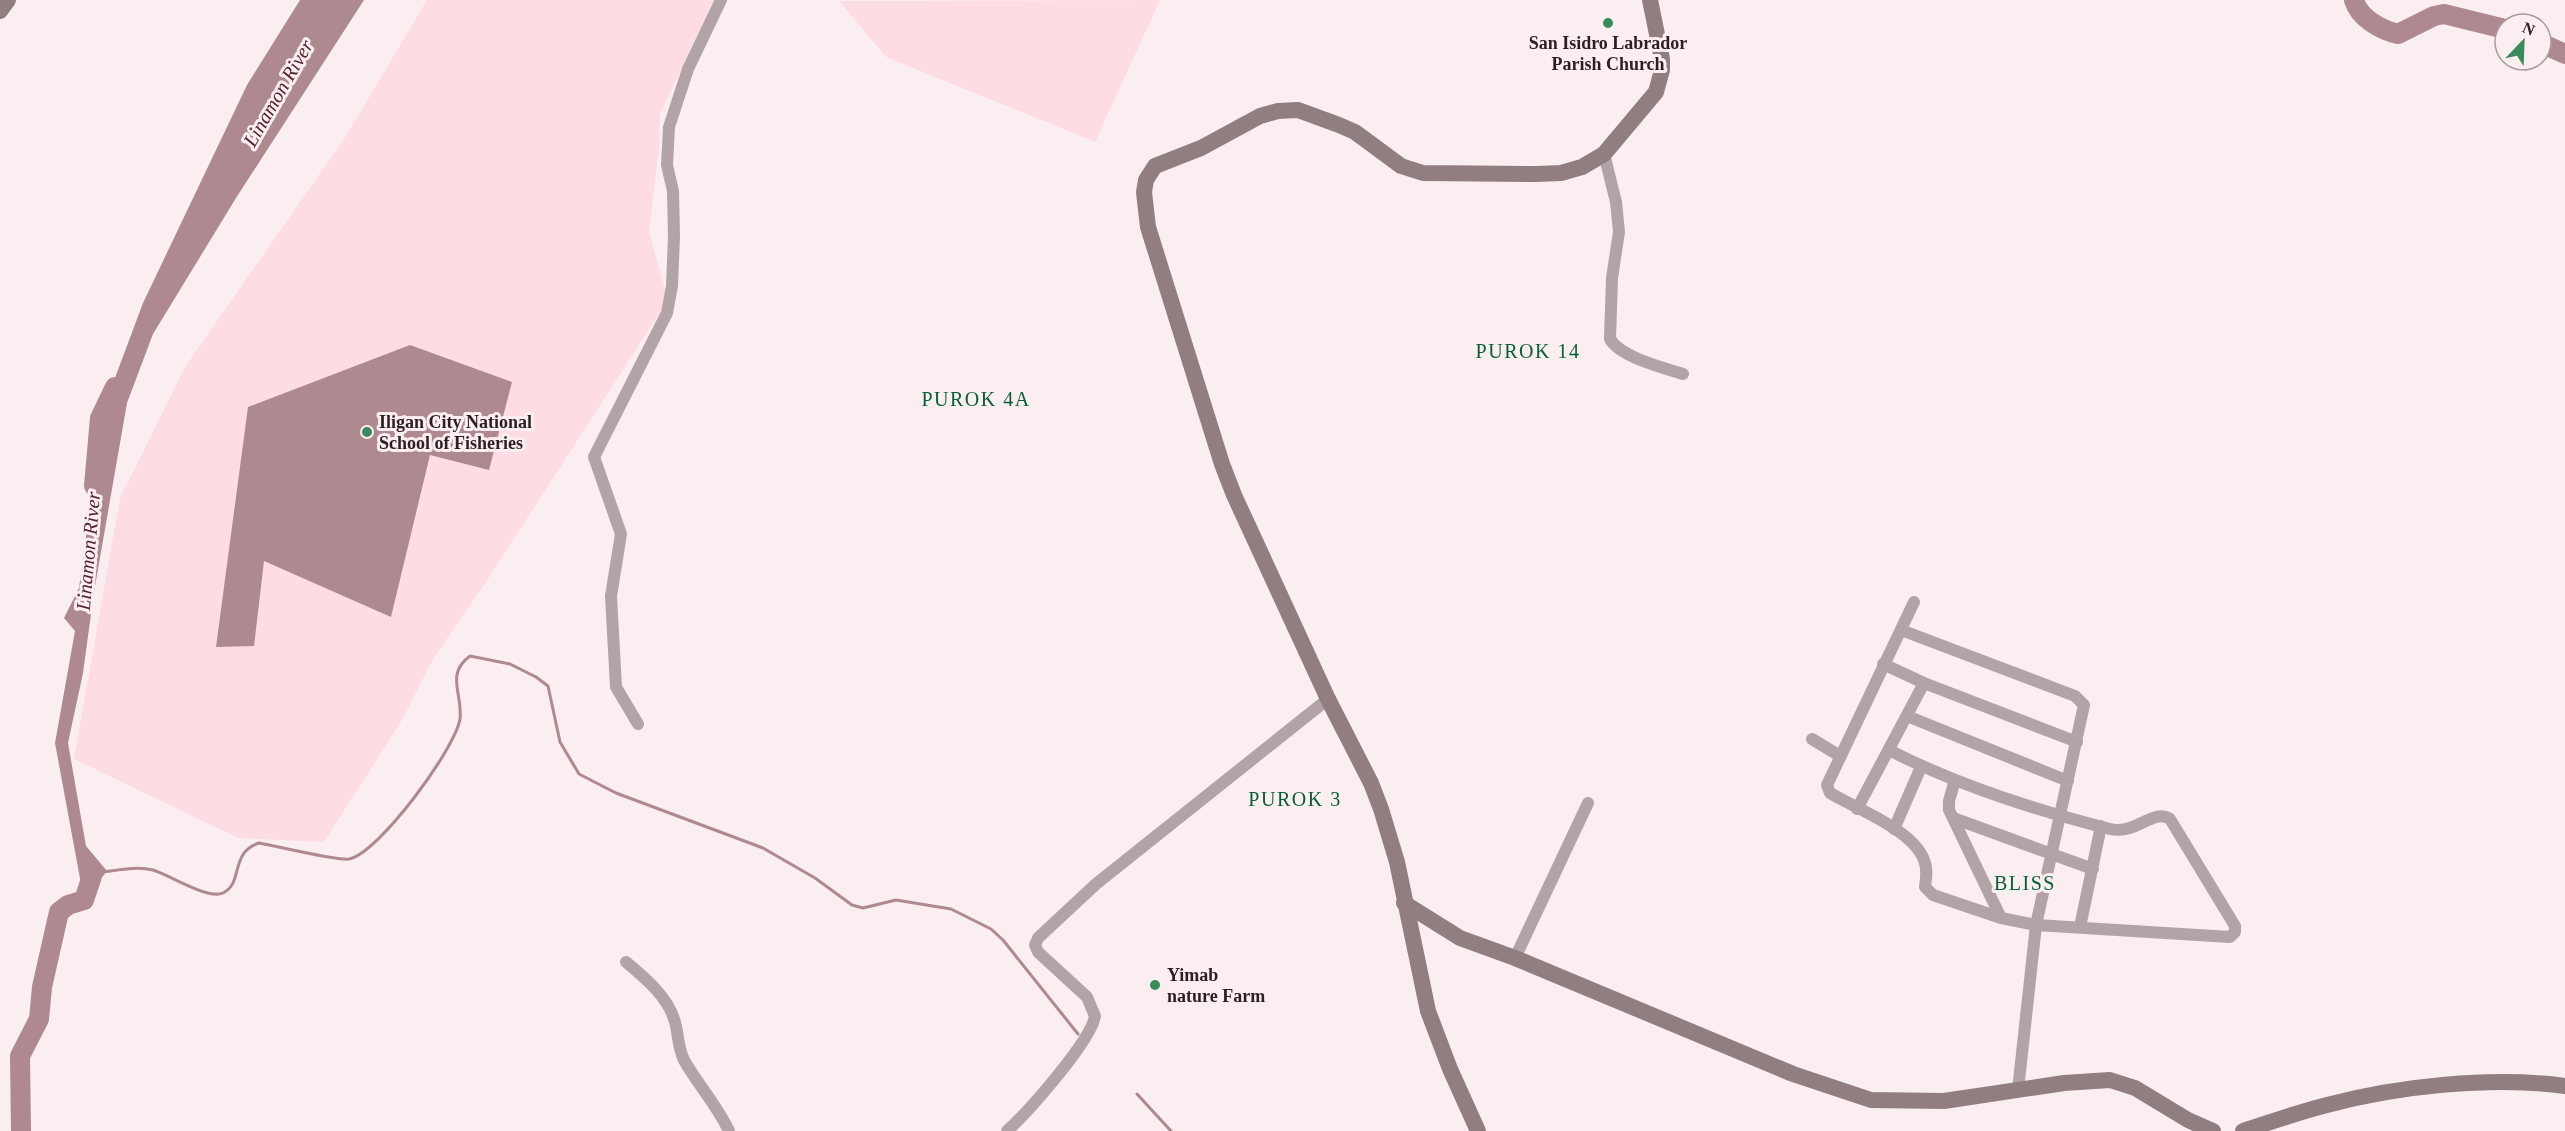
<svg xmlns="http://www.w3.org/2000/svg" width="2565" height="1131" font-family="Georgia,serif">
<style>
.built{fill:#fddde3}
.water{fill:#ae8990}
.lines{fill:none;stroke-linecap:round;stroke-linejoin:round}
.stream{stroke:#ae8990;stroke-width:3}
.river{stroke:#ae8990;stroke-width:20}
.street{stroke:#b1a3a6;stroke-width:12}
.secondary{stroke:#917e81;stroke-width:16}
.poi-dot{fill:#398b5d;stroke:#fbeef0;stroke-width:2}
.labels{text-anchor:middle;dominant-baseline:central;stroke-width:6;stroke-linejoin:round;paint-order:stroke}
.poi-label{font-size:18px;font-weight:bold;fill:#2a1f21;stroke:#fbeef0;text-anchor:start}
.water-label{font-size:20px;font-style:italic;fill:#562431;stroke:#fbeef0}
.neighbourhood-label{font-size:20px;letter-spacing:1.5px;fill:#085e35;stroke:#fbeef0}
</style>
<rect width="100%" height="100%" fill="#fbeef0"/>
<path class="built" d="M 427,0 L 714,0 L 660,114 L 659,148 L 649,232 L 668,300 L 486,582 L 433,659 L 402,720 L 324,842 L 238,838 L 74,759 L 120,498 L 185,367 L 346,136 Z
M 1160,0 L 1095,142 L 886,57 L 839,1 Z"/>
<path class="water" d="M 300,0 L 364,0 L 236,198 L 153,334 L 127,403 L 94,592 L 83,673 L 68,743 L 86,846 L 107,871 L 84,900 L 55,743 L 75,631 L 64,618 L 79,588 L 103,410 L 143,303 L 247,85 Z
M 410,345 L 512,382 L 489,470 L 430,455 L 391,617 L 264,561 L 254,646 L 216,647 L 248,407 Z"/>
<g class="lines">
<path class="stream" d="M 102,872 C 119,870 136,866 153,870 C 170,875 208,900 223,893 C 244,883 229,853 259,843 C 277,846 336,861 349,859 C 379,853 455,749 460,719 C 463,694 445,674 470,656 L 510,664 L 536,677 L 548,686 L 560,742 L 579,774 L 616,793 L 763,848 L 815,878 L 852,905 L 863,908 L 896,900 L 951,909 L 991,929 L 1003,940 L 1078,1034
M 1137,1094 L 1171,1131"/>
<path class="river" d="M 2354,0 C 2359,18 2381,30 2398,34 L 2434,16 L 2444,14 L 2505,29
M 2541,43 L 2565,54
M 94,486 L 100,418 L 115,387
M 21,1131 L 20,1056 L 39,1019 L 42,987 L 59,912 L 68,905 L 84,900 L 92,876"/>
<path class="street" d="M 1604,154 L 1616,202 L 1619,232 L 1612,278 L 1610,339 C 1620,357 1664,368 1683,374
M 1901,630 L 2075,696 L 2084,705 L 2036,925 L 2018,1090
M 1883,664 L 1924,683 L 2077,742
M 1907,716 L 2068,781
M 638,724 L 616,687 L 611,596 L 621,534 L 594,457 L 667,313 L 672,286 L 674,236 L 673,191 L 667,165 L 669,127 L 688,69 L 721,0
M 1812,739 L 1840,756
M 1889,750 C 1959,786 2035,810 2110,829 C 2136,835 2153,808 2170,819 L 2235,926 L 2235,932 L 2230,937 L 2036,925 L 2001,918 L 1933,895 L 1925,887 C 1926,878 1928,869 1924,860 C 1913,830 1857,809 1830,793 L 1827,785 L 1914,602
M 1955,780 L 1949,801 L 1949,810 L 2001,918
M 1857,809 L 1924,683
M 1953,818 L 2093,869
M 1894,829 L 1921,767
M 2080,927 L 2101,826
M 1515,958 L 1588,803
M 626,962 C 644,977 667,996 674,1019 C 679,1033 677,1046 684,1060 C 698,1085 717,1105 729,1131
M 1007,1131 C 1028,1112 1091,1041 1095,1016 L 1087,997 L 1038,952 L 1035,945 L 1038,938 L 1096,884 L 1328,699"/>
<path class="secondary" d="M 0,11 L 8,0
M 1404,903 L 1460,938 L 1515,958 L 1793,1074 L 1871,1100 L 1944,1101 L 2064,1083 L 2110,1080 L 2135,1088 L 2188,1120 L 2213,1131
M 1478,1131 L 1450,1069 L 1428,1011 L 1397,862 L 1381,809 L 1371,783 L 1328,699 L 1234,495 L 1222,464 L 1148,227 L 1144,192 L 1146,180 L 1155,166 L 1201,148 L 1260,116 L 1278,111 L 1298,110 L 1339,125 L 1355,132 L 1401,166 L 1423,173 L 1537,174 L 1561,173 L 1582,167 L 1604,154 L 1656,92 L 1662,70 L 1662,59 L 1650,0
M 2243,1131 C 2271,1122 2299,1112 2327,1105 C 2398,1086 2492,1076 2565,1086"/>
</g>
<g class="poi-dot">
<circle cx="1608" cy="23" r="6"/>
<circle cx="367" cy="432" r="6"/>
<circle cx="1155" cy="985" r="6"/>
</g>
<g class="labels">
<g class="poi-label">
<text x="1608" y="43" text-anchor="middle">San Isidro Labrador<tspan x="1608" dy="21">Parish Church</tspan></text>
<text x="379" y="422">Iligan City National<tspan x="379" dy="21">School of Fisheries</tspan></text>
<text x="1167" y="975">Yimab<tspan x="1167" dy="21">nature Farm</tspan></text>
</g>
<g class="water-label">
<text transform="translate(278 93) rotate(-60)">Linamon River</text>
<text transform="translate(88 551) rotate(-85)">Linamon River</text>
</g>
<g class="neighbourhood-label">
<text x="1528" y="351">PUROK 14</text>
<text x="976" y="399">PUROK 4A</text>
<text x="1295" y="799">PUROK 3</text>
<text x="2025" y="883">BLISS</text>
</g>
</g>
<g transform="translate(2523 42) rotate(23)"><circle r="28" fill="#fbeef0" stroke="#a79b9d" stroke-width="1.5"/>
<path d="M0-4.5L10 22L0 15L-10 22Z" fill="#398b5d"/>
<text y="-9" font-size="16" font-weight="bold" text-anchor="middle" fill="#2a1f21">N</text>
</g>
</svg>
